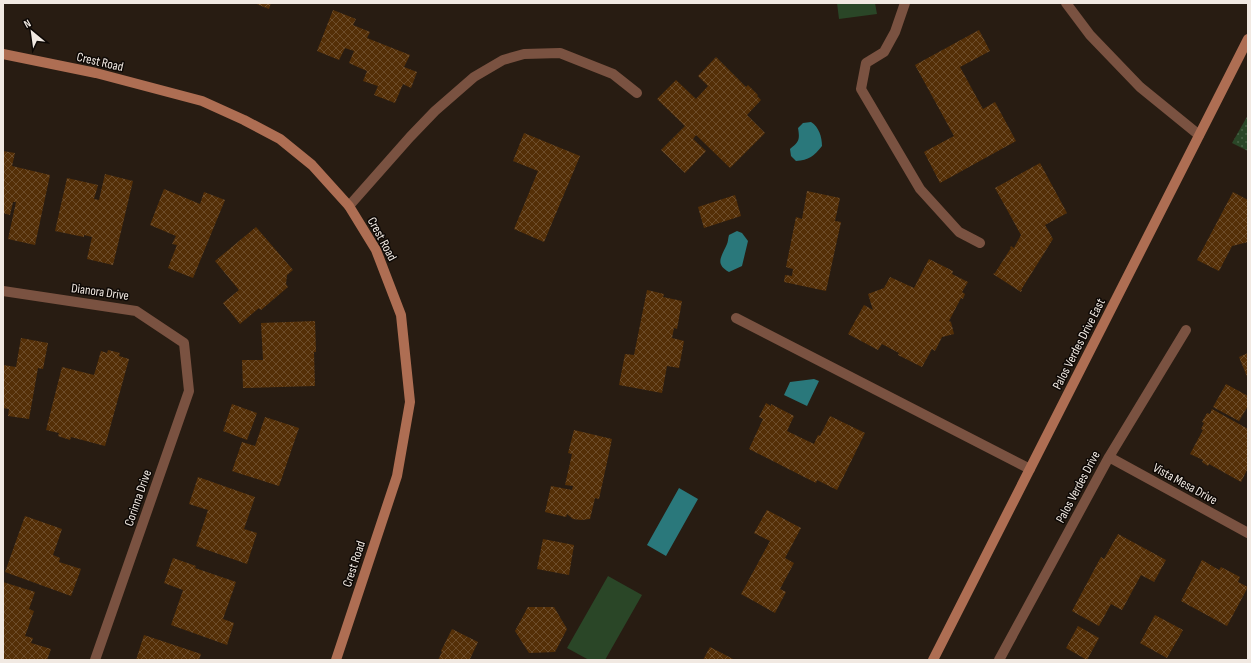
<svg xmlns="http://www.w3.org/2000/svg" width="1251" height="663" font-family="'Sofia Sans Condensed',sans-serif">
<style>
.green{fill:url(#green-dots)}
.pitch{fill:#2a4627}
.water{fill:#2a787b}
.building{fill:url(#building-cross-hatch)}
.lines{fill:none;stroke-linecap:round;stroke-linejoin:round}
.lane{stroke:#7a5241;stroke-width:10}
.street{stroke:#7a5241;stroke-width:10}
.secondary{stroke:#ae6e53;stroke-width:10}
.labels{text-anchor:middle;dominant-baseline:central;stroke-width:3;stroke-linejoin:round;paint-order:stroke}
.street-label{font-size:13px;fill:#f1e9e2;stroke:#0d0805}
</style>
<defs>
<pattern id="green-dots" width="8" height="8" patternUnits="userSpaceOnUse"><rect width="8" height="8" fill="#2a4627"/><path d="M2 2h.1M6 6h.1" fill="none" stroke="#496146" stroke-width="1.8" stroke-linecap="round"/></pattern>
<pattern id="building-cross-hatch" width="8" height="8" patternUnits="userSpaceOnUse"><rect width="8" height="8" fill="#542f07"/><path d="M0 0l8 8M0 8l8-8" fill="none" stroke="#6d4d2b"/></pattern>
</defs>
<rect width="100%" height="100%" fill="#281c12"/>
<path class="green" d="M 1248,115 L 1248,151 L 1232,143 Z"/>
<path class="pitch" d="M 837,3 L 875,3 L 877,14 L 839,19 Z
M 608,576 L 642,595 L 605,660 L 589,660 L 567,648 Z"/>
<path class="water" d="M 811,122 C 819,127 822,137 822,146 C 814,156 809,160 796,161 L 791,156 L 790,149 C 799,142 800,140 798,128 L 803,123 Z
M 737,231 L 742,233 L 748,241 L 742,266 L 729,272 C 714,264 722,256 727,244 C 728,242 728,238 729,235 Z
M 814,379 L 819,381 L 807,406 L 784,395 L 790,382 Z
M 679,488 L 698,499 L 666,556 L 647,545 Z"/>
<path class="building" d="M 254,3 L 271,3 L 269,9 Z
M 333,10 L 356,19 L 353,25 L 370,32 L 367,38 L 410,55 L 404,67 L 417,72 L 411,88 L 403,84 L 395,103 L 374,95 L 378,86 L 363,81 L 367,71 L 349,63 L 354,51 L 345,48 L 339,60 L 317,51 Z
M 979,30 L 990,51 L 960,67 L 983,109 L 995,102 L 1016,141 L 940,183 L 924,152 L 954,136 L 915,65 Z
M 716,57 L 746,87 L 748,85 L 758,95 L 757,96 L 761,100 L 747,115 L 765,133 L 730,168 L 696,135 L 693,139 L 706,151 L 685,173 L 661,150 L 685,126 L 657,99 L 676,80 L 696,99 L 708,86 L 698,76 Z
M 524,133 L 580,156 L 544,242 L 514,229 L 538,171 L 513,161 Z
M 3,151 L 15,153 L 12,166 L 50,175 L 35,245 L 8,239 L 16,202 L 13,202 L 10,215 L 3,213 Z
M 1040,163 L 1067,213 L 1045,225 L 1053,239 L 1021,290 L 1022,290 L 1021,292 L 993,274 L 995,273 L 1011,248 L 1010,248 L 1011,246 L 1014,248 L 1021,235 L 995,188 Z
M 105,174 L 133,181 L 113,265 L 87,259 L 92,237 L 84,235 L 84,237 L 55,231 L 67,178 L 98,185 L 94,199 L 99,200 Z
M 164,189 L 200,204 L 204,192 L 225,200 L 193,278 L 168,268 L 177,245 L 172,244 L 176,236 L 150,225 Z
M 807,191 L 840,198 L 835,221 L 841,222 L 826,291 L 784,282 L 785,275 L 792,276 L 793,269 L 786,267 L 796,217 L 802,219 Z
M 1233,192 L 1248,200 L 1248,242 L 1232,246 L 1219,271 L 1197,260 Z
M 735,195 L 741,216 L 704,228 L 698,207 Z
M 256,227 L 293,270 L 287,275 L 286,284 L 288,287 L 261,310 L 259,308 L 240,324 L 223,303 L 239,290 L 215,261 Z
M 929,259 L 953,271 L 952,274 L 968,282 L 962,292 L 965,294 L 963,299 L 961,298 L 949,321 L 951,322 L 954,334 L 942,337 L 935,351 L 932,349 L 922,367 L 898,355 L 899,353 L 882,344 L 878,350 L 848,334 L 864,305 L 873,310 L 868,294 L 884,288 L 890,277 L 914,288 Z
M 647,290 L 664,294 L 663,297 L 682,301 L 677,329 L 674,328 L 672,338 L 684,341 L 679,368 L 667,366 L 662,393 L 619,385 L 625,354 L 634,355 Z
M 315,321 L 316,352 L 314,352 L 315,386 L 243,388 L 242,360 L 263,360 L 261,323 Z
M 21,338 L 48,343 L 43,369 L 38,368 L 29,419 L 8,416 L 9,409 L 3,408 L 3,365 L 16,367 Z
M 108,350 L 120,353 L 119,356 L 129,359 L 105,446 L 71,437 L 70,440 L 58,436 L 59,433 L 46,430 L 62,367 L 94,375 L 101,351 L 107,353 Z
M 1248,353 L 1248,379 L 1239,357 Z
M 1226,384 L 1248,396 L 1248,406 L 1239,421 L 1213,407 Z
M 766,403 L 771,406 L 771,404 L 794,416 L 787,431 L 814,444 L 818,435 L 820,436 L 830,416 L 865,433 L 837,490 L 817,480 L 816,483 L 749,449 L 763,419 L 759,417 Z
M 232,404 L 257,413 L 247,440 L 223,431 Z
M 1212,409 L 1248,429 L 1248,468 L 1241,482 L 1209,464 L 1208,466 L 1202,462 L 1203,460 L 1190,454 L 1203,430 L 1201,429 L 1204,423 L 1202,422 L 1207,413 L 1210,414 Z
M 265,417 L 299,428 L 279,486 L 232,471 L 242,442 L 255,446 Z
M 574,430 L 612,439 L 599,499 L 595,498 L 590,519 L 581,520 L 573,519 L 567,514 L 566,517 L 545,512 L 551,486 L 572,490 L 573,486 L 565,485 L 572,454 L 568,453 Z
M 198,477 L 255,497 L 244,529 L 257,533 L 247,564 L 196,546 L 208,510 L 189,504 Z
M 767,510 L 801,528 L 785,558 L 794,563 L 780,589 L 786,592 L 775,613 L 741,594 L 770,541 L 754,533 Z
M 25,516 L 62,529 L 53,555 L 60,558 L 59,562 L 81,569 L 71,596 L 5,572 Z
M 1118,534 L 1166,560 L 1154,582 L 1141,575 L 1122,610 L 1111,604 L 1099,626 L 1072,611 L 1101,557 L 1104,559 Z
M 543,539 L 574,545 L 569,575 L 537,569 Z
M 173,558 L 196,566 L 195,568 L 236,582 L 223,619 L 234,623 L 227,645 L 171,625 L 183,590 L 164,583 Z
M 1202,560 L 1219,570 L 1221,567 L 1240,577 L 1238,582 L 1248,587 L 1227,626 L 1181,601 Z
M 3,582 L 35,592 L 29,609 L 34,611 L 25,636 L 33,638 L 31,643 L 51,649 L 47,660 L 3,660 Z
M 528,607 L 554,607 L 567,629 L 555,652 L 529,653 L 515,631 Z
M 1155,615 L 1183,630 L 1167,658 L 1140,643 Z
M 1078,626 L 1099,638 L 1087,660 L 1066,648 Z
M 452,629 L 478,642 L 470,659 L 472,660 L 438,660 L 442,652 L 441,651 Z
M 144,635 L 201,654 L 199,660 L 136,660 Z
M 710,647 L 735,660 L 703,660 Z"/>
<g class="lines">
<path class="lane" d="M 349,206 L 410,137 L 435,111 L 474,77 L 503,60 L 524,54 L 560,53 L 613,74 L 637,93"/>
<path class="street" d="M 905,3 L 895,32 L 884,52 L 866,63 L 861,89 L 920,189 L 959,232 L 980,243
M 1066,3 L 1090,35 L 1140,87 L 1199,135
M 3,291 L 136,311 L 184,343 L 189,391 L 95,660
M 736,318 L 1030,469
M 1109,457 L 1248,533
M 999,660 L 1109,457 L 1186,330"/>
<path class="secondary" d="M 3,54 L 96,73 L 202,101 L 244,120 L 280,139 L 312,165 L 349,206 L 376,250 L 401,315 L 410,402 L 397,476 L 336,660
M 933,660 L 1248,39"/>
</g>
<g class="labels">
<g class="street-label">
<text transform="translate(100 62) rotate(13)">Crest Road</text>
<text transform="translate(382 239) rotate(62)">Crest Road</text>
<text transform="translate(100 292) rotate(8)">Dianora Drive</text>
<text transform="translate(1079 344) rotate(-63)">Palos Verdes Drive East</text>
<text transform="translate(1185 484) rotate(29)">Vista Mesa Drive</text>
<text transform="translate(1078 487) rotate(-62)">Palos Verdes Drive</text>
<text transform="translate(138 498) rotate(-71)">Corinna Drive</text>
<text transform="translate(354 564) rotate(-72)">Crest Road</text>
</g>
</g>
<rect width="1251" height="663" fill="none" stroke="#f1e9e2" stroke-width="8"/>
<g transform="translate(32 32) rotate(331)" stroke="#0d0805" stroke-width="3" paint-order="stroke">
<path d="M0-3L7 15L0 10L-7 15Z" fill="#f1e9e2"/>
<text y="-6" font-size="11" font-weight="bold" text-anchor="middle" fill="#f1e9e2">N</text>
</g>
</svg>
